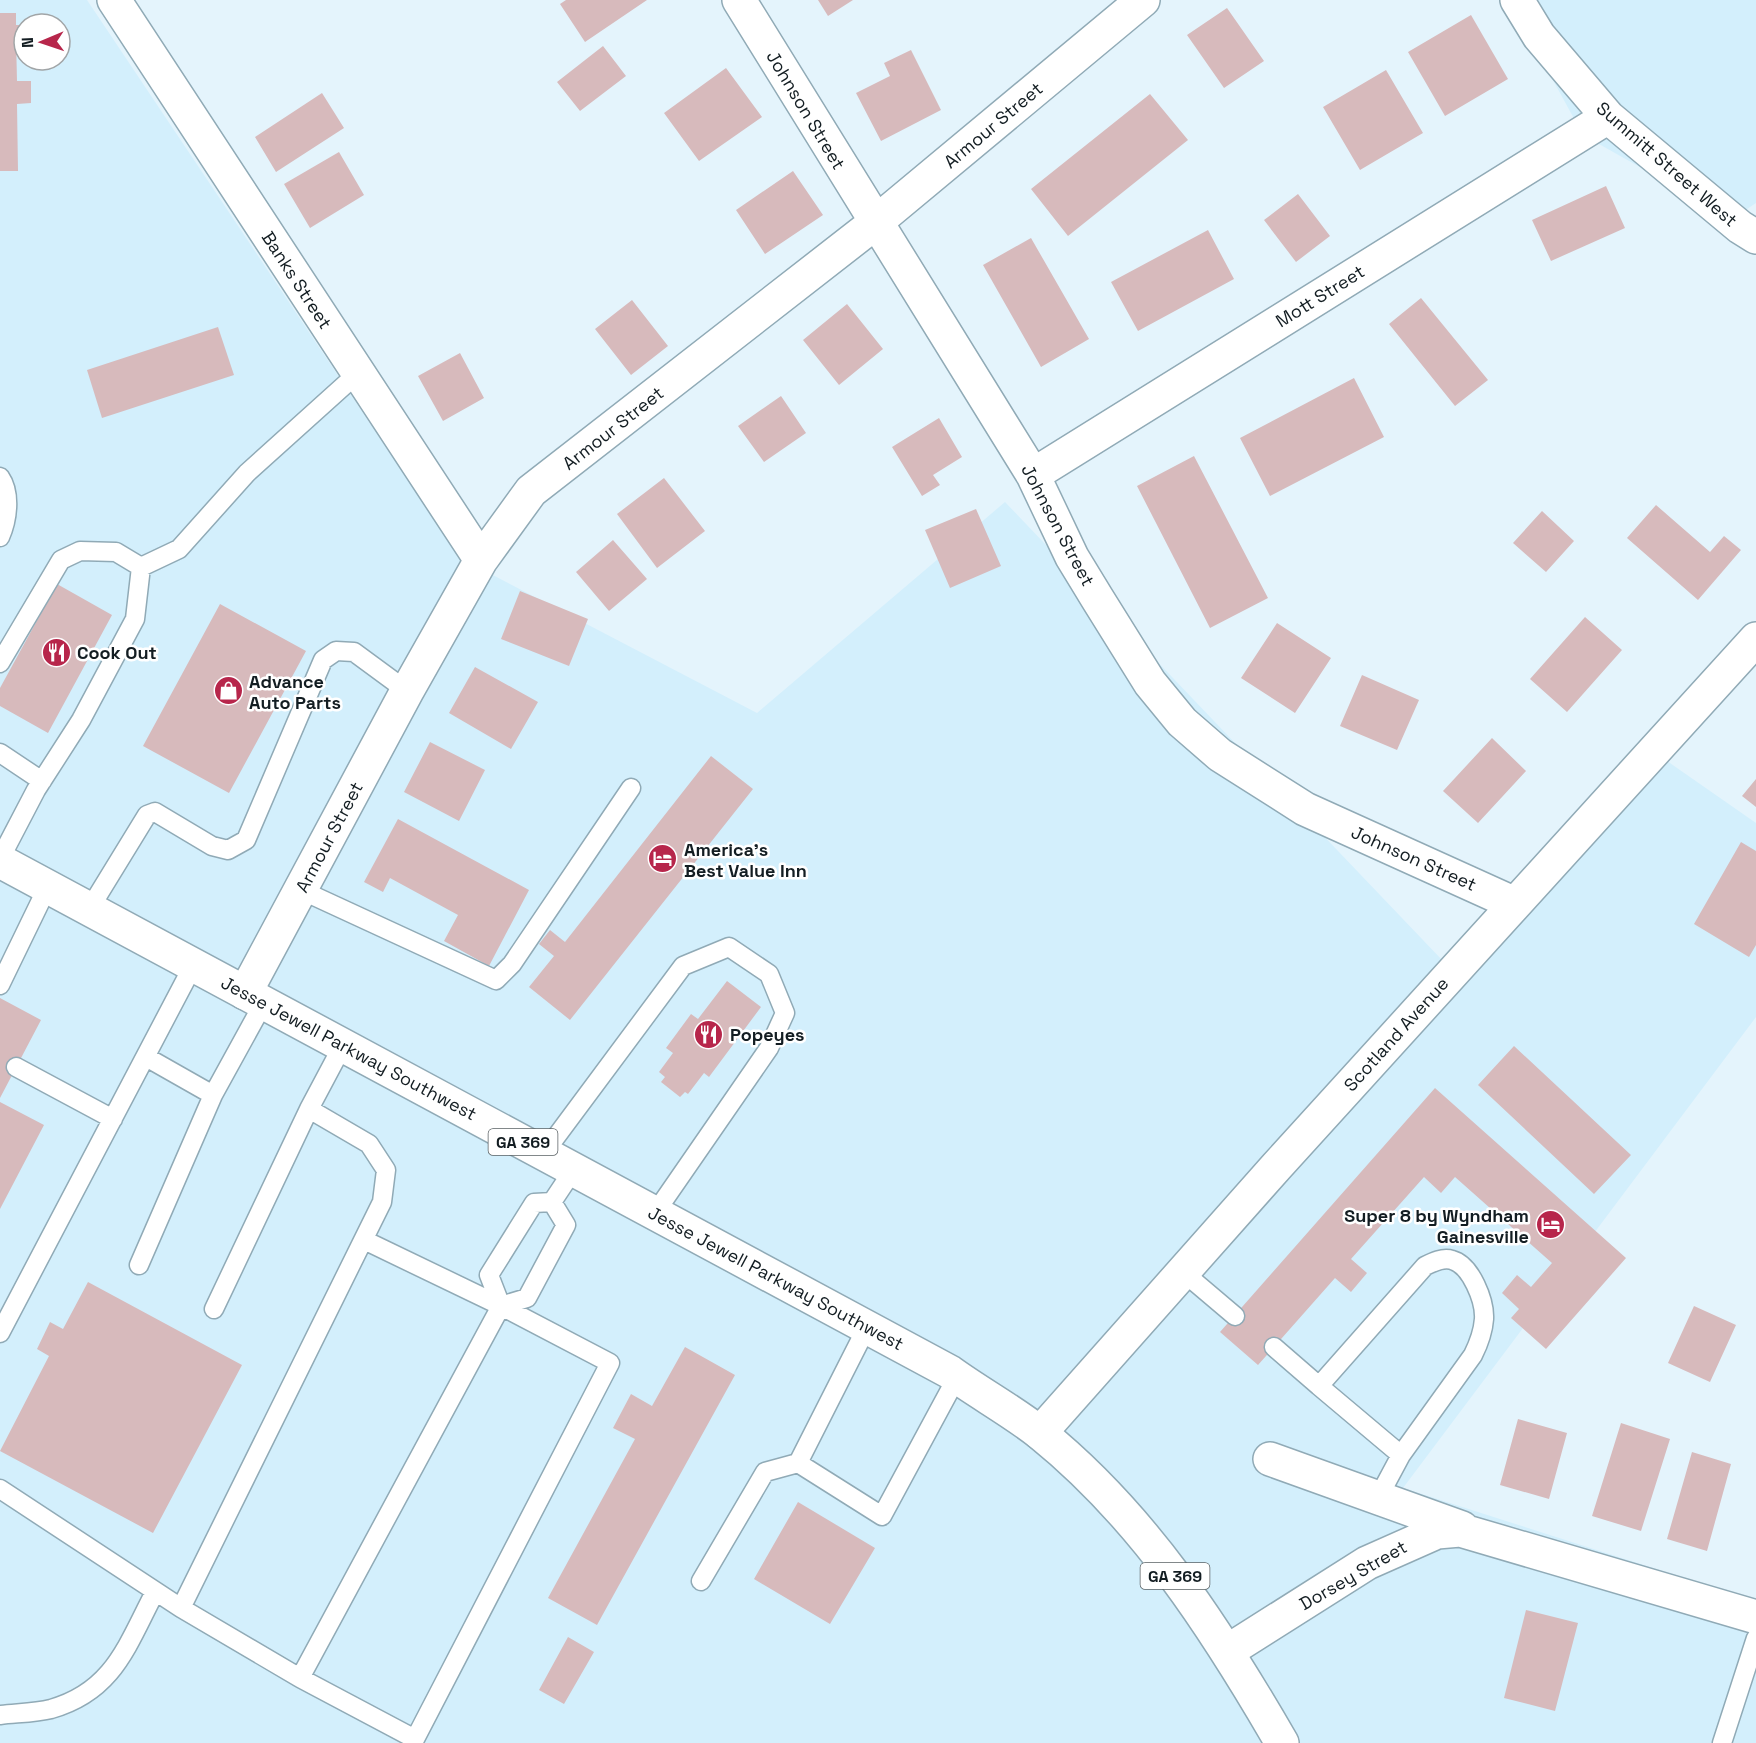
<svg xmlns="http://www.w3.org/2000/svg" width="1756" height="1743" font-family="'Space Grotesk',sans-serif">
<style>
.built{fill:#d3effc;fill-rule:evenodd}
.building{fill:#d7babc}
.lines{fill:none;stroke-linecap:round;stroke-linejoin:round}
.lane-casing{stroke:#90aab6;stroke-width:21}
.street-casing{stroke:#90aab6;stroke-width:36}
.primary-casing{stroke:#90aab6;stroke-width:36}
.lane{stroke:#fff;stroke-width:18}
.street{stroke:#fff;stroke-width:33}
.primary{stroke:#fff;stroke-width:33}
.labels{text-anchor:middle;dominant-baseline:central;stroke-width:5;stroke-linejoin:round;paint-order:stroke}
.shield{fill:#fff;stroke:#5a6164;stroke-width:1.5}
.shield-label{font-size:16px;font-weight:bold;fill:#131d22}
.street-label{font-size:18px;fill:#131d22;stroke:#fff}
.poi-label{font-size:18px;font-weight:bold;fill:#131d22;stroke:#fff;text-anchor:start}
</style>
<rect width="100%" height="100%" fill="#e4f4fc"/>
<path class="built" d="M 0,0 L 87,0 L 460,558 L 757,713 L 1005,502 L 1464,983 L 1667,761 L 1756,823 L 1756,1017 L 1403,1488 L 1756,1601 L 1756,1743 L 0,1743 ZM 24,24 L 60,24 L 60,60 L 24,60 Z
M 1509,0 L 1756,0 L 1756,203 L 1732,219 L 1583,135 Z"/>
<path class="building" d="M 566,0 L 647,0 L 585,42 L 560,4 Z
M 818,0 L 853,0 L 828,16 Z
M 1227,8 L 1264,61 L 1224,88 L 1187,35 Z
M 0,13 L 16,13 L 16,25 L 24,25 L 24,38 L 16,38 L 17,81 L 31,81 L 31,103 L 17,104 L 18,171 L 0,171 Z
M 1471,15 L 1508,79 L 1445,116 L 1408,52 Z
M 603,46 L 626,76 L 580,111 L 557,82 Z
M 911,50 L 941,110 L 881,141 L 856,93 L 890,76 L 884,63 Z
M 726,68 L 762,117 L 699,161 L 664,113 Z
M 1386,70 L 1423,133 L 1360,170 L 1323,107 Z
M 322,93 L 344,128 L 276,172 L 255,137 Z
M 1150,94 L 1188,140 L 1068,236 L 1031,189 Z
M 339,152 L 364,195 L 310,228 L 284,184 Z
M 793,171 L 823,215 L 765,254 L 736,210 Z
M 1606,186 L 1625,228 L 1551,261 L 1532,220 Z
M 1298,194 L 1330,236 L 1296,262 L 1264,220 Z
M 1208,230 L 1234,279 L 1138,331 L 1111,282 Z
M 1031,238 L 1089,339 L 1041,367 L 983,265 Z
M 1421,298 L 1488,380 L 1455,406 L 1389,324 Z
M 632,300 L 668,346 L 631,375 L 595,329 Z
M 847,304 L 883,349 L 839,385 L 803,340 Z
M 218,327 L 234,375 L 102,418 L 87,370 Z
M 460,353 L 484,398 L 443,421 L 418,376 Z
M 1354,378 L 1384,437 L 1270,496 L 1240,438 Z
M 781,396 L 806,433 L 764,462 L 738,426 Z
M 939,418 L 962,457 L 933,475 L 940,485 L 922,496 L 892,447 Z
M 1194,456 L 1268,598 L 1210,628 L 1137,486 Z
M 664,478 L 705,531 L 657,568 L 617,514 Z
M 1656,505 L 1710,552 L 1724,536 L 1741,550 L 1698,600 L 1627,538 Z
M 976,509 L 1001,566 L 950,588 L 925,530 Z
M 1542,511 L 1574,541 L 1546,572 L 1513,543 Z
M 613,540 L 647,579 L 609,611 L 576,572 Z
M 57,584 L 112,615 L 48,733 L 0,706 L 0,688 Z
M 520,591 L 588,619 L 569,666 L 501,639 Z
M 220,604 L 306,651 L 229,793 L 143,746 Z
M 1585,617 L 1622,650 L 1567,712 L 1530,679 Z
M 1277,623 L 1331,658 L 1295,713 L 1241,678 Z
M 475,667 L 538,702 L 511,749 L 449,713 Z
M 1362,675 L 1419,700 L 1397,750 L 1340,726 Z
M 1492,738 L 1526,771 L 1478,823 L 1443,791 Z
M 430,742 L 485,770 L 459,821 L 404,792 Z
M 711,756 L 753,789 L 570,1020 L 529,987 L 554,956 L 539,944 L 550,930 L 565,942 Z
M 1756,779 L 1756,807 L 1742,796 Z
M 398,819 L 529,890 L 489,966 L 444,941 L 458,915 L 390,878 L 383,892 L 364,882 Z
M 1741,842 L 1756,851 L 1756,945 L 1749,957 L 1694,924 Z
M 727,981 L 761,1007 L 709,1077 L 704,1073 L 688,1094 L 685,1092 L 680,1097 L 661,1082 L 665,1077 L 659,1072 L 673,1053 L 666,1048 L 691,1014 L 698,1019 Z
M 0,998 L 41,1020 L 0,1098 Z
M 1514,1046 L 1631,1155 L 1594,1194 L 1478,1085 Z
M 1435,1088 L 1626,1258 L 1546,1349 L 1511,1318 L 1519,1309 L 1502,1293 L 1517,1275 L 1531,1287 L 1552,1263 L 1455,1177 L 1441,1193 L 1424,1177 L 1351,1259 L 1367,1273 L 1351,1292 L 1335,1278 L 1258,1365 L 1220,1332 Z
M 0,1102 L 44,1125 L 0,1209 Z
M 88,1282 L 242,1365 L 153,1533 L 0,1451 L 49,1356 L 37,1349 L 50,1322 L 63,1329 Z
M 1694,1306 L 1736,1325 L 1710,1382 L 1668,1363 Z
M 685,1347 L 735,1375 L 597,1625 L 548,1598 L 635,1439 L 613,1428 L 631,1394 L 652,1406 Z
M 1518,1419 L 1567,1433 L 1549,1499 L 1500,1485 Z
M 1621,1423 L 1670,1439 L 1641,1531 L 1592,1516 Z
M 1692,1452 L 1731,1464 L 1707,1551 L 1667,1539 Z
M 798,1502 L 875,1548 L 830,1624 L 754,1579 Z
M 1526,1610 L 1578,1623 L 1555,1711 L 1504,1698 Z
M 568,1637 L 594,1652 L 564,1704 L 539,1690 Z"/>
<g class="lines">
<defs>
<path id="lane" d="M 0,477 C 11,493 8,519 0,537
M 141,567 L 179,549 L 247,473 L 358,373
M 0,663 L 61,560 L 80,551 L 116,552 L 141,567
M 0,753 L 42,781
M 0,859 L 36,790 L 81,720 L 135,619 L 141,567
M 301,890 L 496,980 L 512,964 L 631,788
M 90,908 L 147,815 L 155,812 L 212,846 L 228,850 L 246,840 L 323,660 L 336,651 L 354,652 L 407,691
M 0,985 L 48,886
M 146,1057 L 213,1095 L 263,1004
M 16,1067 L 113,1119
M 544,1153 L 683,966 L 729,947 L 769,974 L 785,1013 L 769,1048 L 655,1213
M 552,1202 L 566,1225 L 527,1298 L 501,1306 L 489,1275 L 534,1203 Z
M 552,1202 L 574,1169
M 139,1265 L 213,1095
M 1183,1272 L 1235,1316
M 214,1309 L 309,1109 L 343,1045
M 867,1327 L 798,1463 L 882,1516 L 957,1377
M 0,1333 L 194,964
M 1274,1347 L 1319,1386
M 0,1489 L 181,1608 L 300,1678 L 501,1306
M 1378,1498 L 1401,1455 L 1473,1355 C 1479,1343 1483,1333 1484,1319 C 1485,1301 1471,1265 1452,1260 C 1443,1257 1433,1262 1425,1266 L 1319,1386 L 1401,1455
M 701,1581 L 765,1472 L 798,1463
M 181,1608 L 382,1202 L 386,1170 L 369,1144 L 309,1109
M 300,1678 L 415,1739 L 610,1363 L 501,1306 L 364,1240
M 0,1715 C 16,1713 35,1713 51,1709 C 114,1691 127,1645 155,1592
M 1722,1743 L 1756,1638"/>
<path id="street" d="M 114,0 L 481,560
M 739,0 L 1033,475 L 1072,557 L 1097,598 L 1150,683 L 1182,722 L 1220,755 L 1305,809 L 1515,904
M 1517,0 L 1539,36 L 1608,117 L 1740,227 L 1756,237
M 1033,475 L 1608,117
M 245,993 L 407,691 L 481,560 L 531,491 L 875,223 L 1143,0
M 1040,1433 L 1276,1167 L 1756,639
M 1270,1459 L 1462,1528
M 1228,1651 L 1367,1563 L 1437,1532 L 1460,1530 L 1756,1617"/>
<path id="primary" d="M 0,861 L 950,1372 C 979,1393 1012,1411 1040,1433 C 1144,1517 1216,1629 1282,1743"/>
</defs>
<use href="#lane" class="lane-casing"/>
<use href="#street" class="street-casing"/>
<use href="#primary" class="primary-casing"/>
<use href="#lane" class="lane"/>
<use href="#street" class="street"/>
<use href="#primary" class="primary"/>
</g>
<defs>
<symbol id="restaurant-disc" viewBox="-11 -11 22 22"><circle r="9.5" fill="#b7264b" stroke="#fff"/><path d="M-5-6h1v4h1v-4h1v4h1v-4h1v5L-1.5 .5V6h-2V.5L-5-1ZM5-6V6H3V1.5H1.5Q1.5-4 5-6Z" fill="#fff"/></symbol>
<symbol id="shop-disc" viewBox="-11 -11 22 22"><circle r="9.5" fill="#b7264b" stroke="#fff"/><path d="M-5-2.5h2.3a2.7 3.5 0 0 1 5.4 0H5L5.5 6h-11ZM-1.5-2.5h3a1.5 2.3 0 0 0-3 0Z" fill="#fff"/></symbol>
<symbol id="hotel-disc" viewBox="-11 -11 22 22"><circle r="9.5" fill="#b7264b" stroke="#fff"/><path d="M-6-4.5h1.5V1H6V5H4.5V3h-9V5H-6ZM-4 0a1.8 1.8 0 1 1 3.6 0ZM.5 0V-2.5h3Q6-2.5 6 0Z" fill="#fff"/></symbol>
</defs>
<g fill-rule="evenodd">
<use href="#restaurant-disc" x="40" y="636" width="33" height="33"/>
<use href="#shop-disc" x="212" y="674" width="33" height="33"/>
<use href="#hotel-disc" x="646" y="842" width="33" height="33"/>
<use href="#restaurant-disc" x="692" y="1018" width="33" height="33"/>
<use href="#hotel-disc" x="1534" y="1208" width="33" height="33"/>
</g>
<g class="labels">
<g class="shield">
<rect x="488.5" y="1129" width="69" height="26" rx="4.5"/>
<rect x="1140.5" y="1563" width="69" height="26" rx="4.5"/>
</g>
<g class="shield-label">
<text x="523" y="1142">GA 369</text>
<text x="1175" y="1576">GA 369</text>
</g>
<g class="street-label">
<text transform="translate(806 110) rotate(59)">Johnson Street</text>
<text transform="translate(993 125) rotate(-40)">Armour Street</text>
<text transform="translate(1667 164) rotate(41)">Summitt Street West</text>
<text transform="translate(297 280) rotate(57)">Banks Street</text>
<text transform="translate(1320 296) rotate(-32)">Mott Street</text>
<text transform="translate(613 428) rotate(-38)">Armour Street</text>
<text transform="translate(1058 525) rotate(62)">Johnson Street</text>
<text transform="translate(329 837) rotate(-62)">Armour Street</text>
<text transform="translate(1414 858) rotate(24)">Johnson Street</text>
<text transform="translate(1396 1034) rotate(-48)">Scotland Avenue</text>
<text transform="translate(349 1048) rotate(28)">Jesse Jewell Parkway Southwest</text>
<text transform="translate(776 1278) rotate(28)">Jesse Jewell Parkway Southwest</text>
<text transform="translate(1353 1575) rotate(-30)">Dorsey Street</text>
</g>
<g class="poi-label">
<text x="77" y="652">Cook Out</text>
<text x="249" y="681">Advance<tspan x="249" dy="21">Auto Parts</tspan></text>
<text x="684" y="849">America's<tspan x="684" dy="21">Best Value Inn</tspan></text>
<text x="730" y="1034">Popeyes</text>
<text x="1529" y="1215" text-anchor="end">Super 8 by Wyndham<tspan x="1529" dy="21">Gainesville</tspan></text>
</g>
</g>
<g transform="translate(42 42) rotate(268)"><circle r="28" fill="#ffffff" stroke="#a1a5a7" stroke-width="1.5"/>
<path d="M0-4.5L10 22L0 15L-10 22Z" fill="#b7264b"/>
<text y="-9" font-size="16" font-weight="bold" text-anchor="middle" fill="#131d22">N</text>
</g>
</svg>
